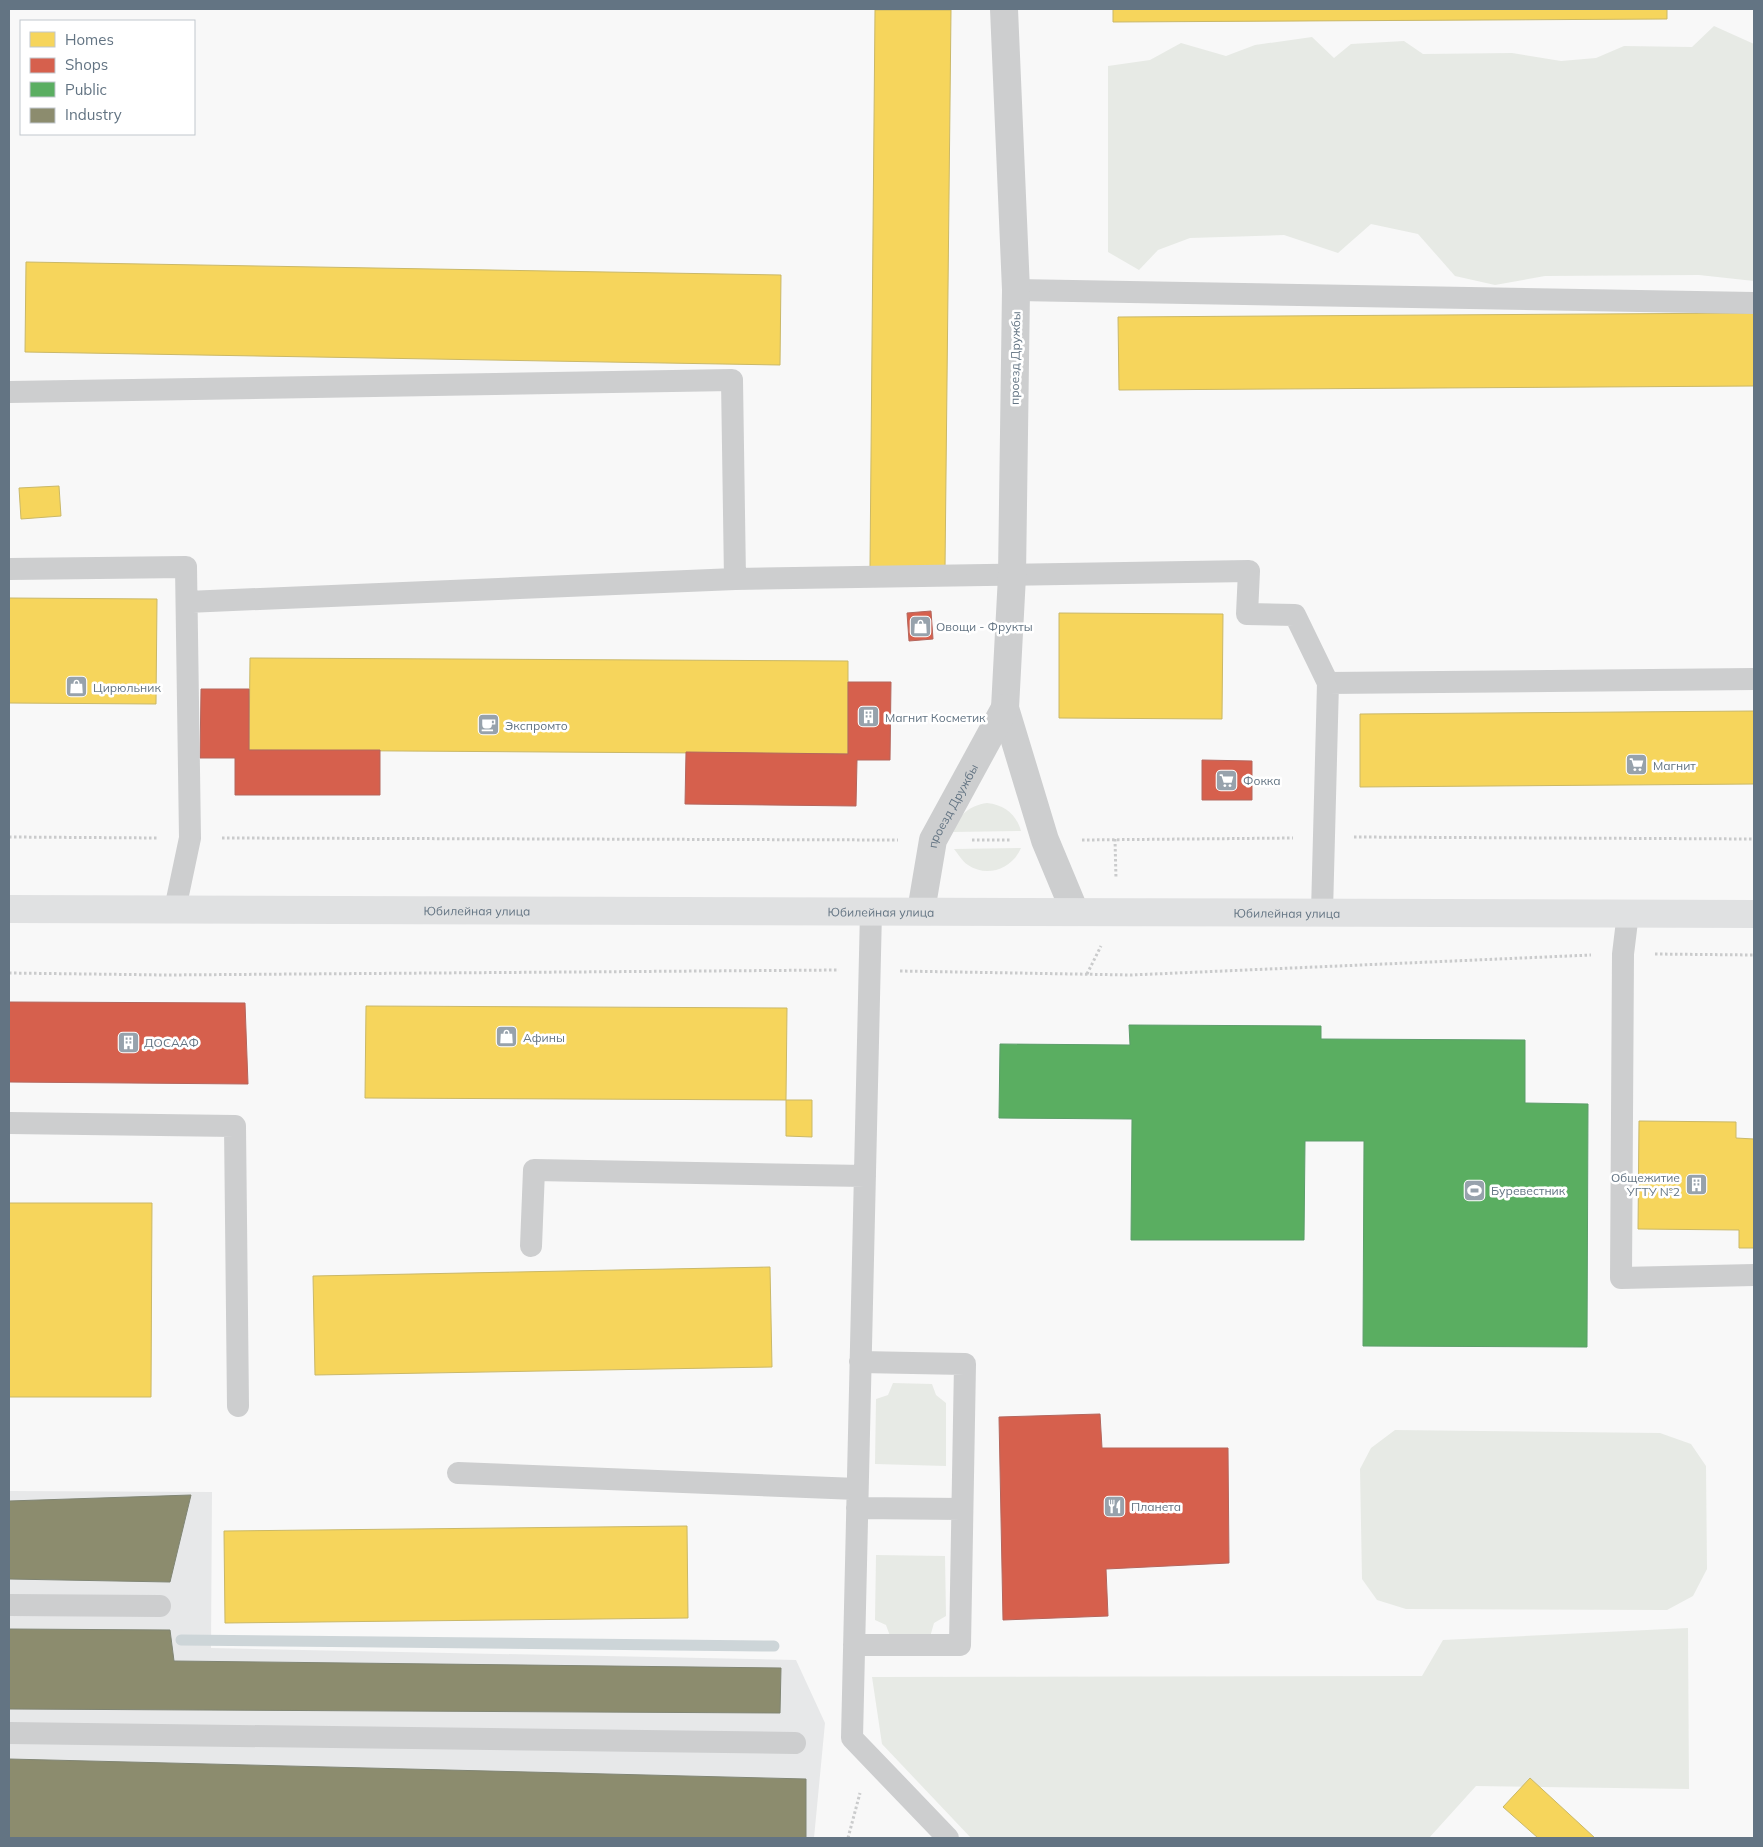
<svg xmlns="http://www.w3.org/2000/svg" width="1763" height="1847" font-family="Mulish,sans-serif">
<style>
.built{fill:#e7e8e9}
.green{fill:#e7eae5}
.homes{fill:#f6d55c;stroke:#cab868}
.shops{fill:#d6604d;stroke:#b4665d}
.public{fill:#5aae61;stroke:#5d9d6b}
.industry{fill:#8c8c6e;stroke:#808574}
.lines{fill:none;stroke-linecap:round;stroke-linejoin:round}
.stream{stroke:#cdd5d8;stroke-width:11}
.path{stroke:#cacbcc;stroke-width:3;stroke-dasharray:2.5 2.5;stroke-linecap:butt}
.lane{stroke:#cdcecf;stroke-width:22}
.street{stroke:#cdcecf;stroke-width:28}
.secondary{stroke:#e0e1e2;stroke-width:28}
.labels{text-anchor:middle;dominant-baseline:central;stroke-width:5;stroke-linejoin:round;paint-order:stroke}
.street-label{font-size:12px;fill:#637483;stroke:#fff}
.poi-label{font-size:12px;fill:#637483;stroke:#fff;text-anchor:start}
</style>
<rect width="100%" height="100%" fill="#f8f8f8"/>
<path class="built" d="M 9,1491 L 212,1492 L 211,1648 L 796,1660 L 825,1723 L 814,1838 L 9,1838 Z"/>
<path class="green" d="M 1714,26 L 1754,44 L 1754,281 L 1699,275 L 1545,276 L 1495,285 L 1455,276 L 1418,234 L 1371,224 L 1338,253 L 1284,235 L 1190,238 L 1158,250 L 1139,270 L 1108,252 L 1108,66 L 1150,60 L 1181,43 L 1226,56 L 1255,45 L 1312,37 L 1334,58 L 1351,44 L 1404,41 L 1423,54 L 1512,53 L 1561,61 L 1596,58 L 1624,46 L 1692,47 Z
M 987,803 C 1005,805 1016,814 1021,831 L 953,832 C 959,814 969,806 987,803 Z
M 1021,848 C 1012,869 987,878 968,865 C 962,861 959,855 954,849 Z
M 893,1383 L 932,1384 L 936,1395 L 946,1403 L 946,1466 L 875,1464 L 876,1399 L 888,1395 Z
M 1395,1430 L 1660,1433 L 1691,1444 L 1706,1466 L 1707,1569 L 1693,1596 L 1667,1610 L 1406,1609 L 1377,1600 L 1362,1579 L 1360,1469 L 1371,1448 Z
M 876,1555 L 945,1556 L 946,1616 L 934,1623 L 930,1637 L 890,1636 L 886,1625 L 875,1620 Z
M 1688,1628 L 1689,1789 L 1476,1786 L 1429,1838 L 971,1838 L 882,1744 L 872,1677 L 1422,1676 L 1443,1640 Z"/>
<path class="homes" d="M 1113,9 L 1667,9 L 1667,19 L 1113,22 Z
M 875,10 L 951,10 L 945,569 L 870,568 Z
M 26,262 L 781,275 L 780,365 L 25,352 Z
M 1754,313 L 1754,386 L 1119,390 L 1118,317 Z
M 59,486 L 61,516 L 21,519 L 19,488 Z
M 9,598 L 157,599 L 156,704 L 9,703 Z
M 1059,613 L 1223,614 L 1222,719 L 1059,718 Z
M 250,658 L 848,661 L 848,754 L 249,750 Z
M 1754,711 L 1754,784 L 1360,787 L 1360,714 Z
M 366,1006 L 787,1008 L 786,1100 L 365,1098 Z
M 786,1100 L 812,1100 L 812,1137 L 786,1136 Z
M 1639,1121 L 1736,1122 L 1736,1138 L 1754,1139 L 1754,1248 L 1739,1248 L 1739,1230 L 1638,1229 Z
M 9,1203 L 152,1203 L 151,1397 L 9,1397 Z
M 770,1267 L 772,1367 L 315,1375 L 313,1276 Z
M 687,1526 L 688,1618 L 225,1623 L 224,1531 Z
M 1530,1778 L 1595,1838 L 1538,1838 L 1503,1807 Z"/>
<path class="shops" d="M 931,611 L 933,639 L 909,641 L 907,613 Z
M 848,682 L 891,682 L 890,760 L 857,760 L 856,806 L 685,804 L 686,752 L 848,754 Z
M 201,689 L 249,689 L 249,750 L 380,750 L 380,795 L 235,795 L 235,758 L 200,758 Z
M 1202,760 L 1252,761 L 1252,800 L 1202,800 Z
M 9,1002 L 245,1003 L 248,1084 L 9,1082 Z
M 1100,1414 L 1102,1448 L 1228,1448 L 1229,1563 L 1106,1569 L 1108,1616 L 1003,1620 L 999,1417 Z"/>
<path class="public" d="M 1129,1025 L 1321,1026 L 1321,1039 L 1525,1040 L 1525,1103 L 1588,1104 L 1587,1347 L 1363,1346 L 1364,1141 L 1305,1141 L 1304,1240 L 1131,1240 L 1132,1119 L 999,1118 L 1000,1044 L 1130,1045 Z"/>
<path class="industry" d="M 191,1495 L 170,1582 L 9,1579 L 9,1501 Z
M 9,1629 L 170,1630 L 174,1661 L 781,1668 L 780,1713 L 9,1709 Z
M 9,1759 L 806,1779 L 806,1838 L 9,1838 Z"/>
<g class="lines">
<path class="stream" d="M 181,1640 L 774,1646"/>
<path class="path" d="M 9,837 L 158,838
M 1354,837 L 1754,839
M 222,838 L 898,840
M 1115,839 L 1116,879
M 972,840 L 1011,840
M 1082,840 L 1293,838
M 1655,954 L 1754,955
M 900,971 L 1131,975 L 1591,955
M 9,973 L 166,975 L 839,970
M 1087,974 L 1101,946
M 848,1838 L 860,1793"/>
<path class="lane" d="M 1016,290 L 1754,303
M 9,392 L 732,380 L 735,579
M 9,569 L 186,567 L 190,838 L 175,909
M 187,602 L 735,579 L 1249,571 L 1247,614 L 1295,615 L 1328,683 L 1322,912
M 1328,683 L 1754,679
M 871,911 L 852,1738 L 948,1838
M 1628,913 L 1623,954 L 1621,1278 L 1754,1275
M 9,1123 L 235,1126 L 238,1406
M 531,1246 L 534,1170 L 865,1176
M 458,1473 L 857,1489
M 857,1508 L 962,1509
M 9,1605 L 160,1606
M 854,1645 L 960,1645 L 965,1364 L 860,1362
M 9,1733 L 795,1743"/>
<g class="street">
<path d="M 1004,9 L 1016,290 L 1012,576 L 1005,708 L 1045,840 L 1075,912"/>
<path id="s1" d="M 921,911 L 933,840 L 1005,708"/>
</g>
<path class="secondary" id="s2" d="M 9,909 L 1754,914"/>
</g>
<defs>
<symbol id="shop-square" viewBox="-11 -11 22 22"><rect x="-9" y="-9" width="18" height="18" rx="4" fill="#97a2ac" stroke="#fff"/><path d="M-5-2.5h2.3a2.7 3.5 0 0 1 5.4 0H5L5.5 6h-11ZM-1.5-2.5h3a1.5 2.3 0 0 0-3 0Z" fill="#fff"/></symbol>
<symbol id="building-square" viewBox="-11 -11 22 22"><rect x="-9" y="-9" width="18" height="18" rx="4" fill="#97a2ac" stroke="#fff"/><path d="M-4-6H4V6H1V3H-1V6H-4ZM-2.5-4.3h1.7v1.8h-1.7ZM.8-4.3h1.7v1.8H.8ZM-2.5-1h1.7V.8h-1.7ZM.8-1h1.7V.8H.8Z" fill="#fff"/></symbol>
<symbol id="cafe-square" viewBox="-11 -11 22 22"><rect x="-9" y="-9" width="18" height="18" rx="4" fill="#97a2ac" stroke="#fff"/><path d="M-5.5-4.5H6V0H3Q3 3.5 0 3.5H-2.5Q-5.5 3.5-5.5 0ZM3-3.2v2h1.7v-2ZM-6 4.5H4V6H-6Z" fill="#fff"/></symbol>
<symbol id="supermarket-square" viewBox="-11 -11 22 22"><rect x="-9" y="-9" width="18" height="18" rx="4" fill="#97a2ac" stroke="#fff"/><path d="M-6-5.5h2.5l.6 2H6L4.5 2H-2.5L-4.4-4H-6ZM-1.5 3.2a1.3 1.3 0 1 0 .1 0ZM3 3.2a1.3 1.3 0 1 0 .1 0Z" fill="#fff"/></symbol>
<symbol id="stadium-square" viewBox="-11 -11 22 22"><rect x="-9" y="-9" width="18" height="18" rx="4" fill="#97a2ac" stroke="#fff"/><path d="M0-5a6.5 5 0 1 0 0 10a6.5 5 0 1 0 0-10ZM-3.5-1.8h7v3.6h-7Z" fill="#fff"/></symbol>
<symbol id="restaurant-square" viewBox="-11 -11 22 22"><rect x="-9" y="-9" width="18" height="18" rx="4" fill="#97a2ac" stroke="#fff"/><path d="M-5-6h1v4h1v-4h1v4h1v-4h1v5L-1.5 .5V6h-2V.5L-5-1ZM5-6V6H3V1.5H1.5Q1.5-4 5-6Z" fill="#fff"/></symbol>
</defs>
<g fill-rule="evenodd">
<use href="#shop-square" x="908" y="614" width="25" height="25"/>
<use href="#shop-square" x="64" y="674" width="25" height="25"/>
<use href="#building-square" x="856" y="704" width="25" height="25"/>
<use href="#cafe-square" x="476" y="712" width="25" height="25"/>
<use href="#supermarket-square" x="1624" y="752" width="25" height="25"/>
<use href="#supermarket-square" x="1214" y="768" width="25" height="25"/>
<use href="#shop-square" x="494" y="1024" width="25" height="25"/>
<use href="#building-square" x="116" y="1030" width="25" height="25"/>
<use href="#building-square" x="1684" y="1172" width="25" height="25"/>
<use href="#stadium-square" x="1462" y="1178" width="25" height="25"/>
<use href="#restaurant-square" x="1102" y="1494" width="25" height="25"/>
</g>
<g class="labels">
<g class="street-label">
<text transform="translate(1015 358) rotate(-89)">проезд Дружбы</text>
<text stroke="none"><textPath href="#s1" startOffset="111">проезд Дружбы</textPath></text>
<text stroke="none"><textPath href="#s2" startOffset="468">Юбилейная улица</textPath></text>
<text stroke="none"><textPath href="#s2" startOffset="872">Юбилейная улица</textPath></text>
<text stroke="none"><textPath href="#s2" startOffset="1278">Юбилейная улица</textPath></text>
</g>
<g class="poi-label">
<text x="936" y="626">Овощи - Фрукты</text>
<text x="93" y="687">Цирюльник</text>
<text x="885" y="717">Магнит Косметик</text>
<text x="505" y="725">Экспромто</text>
<text x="1653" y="765">Магнит</text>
<text x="1243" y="780">Фокка</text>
<text x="523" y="1037">Афины</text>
<text x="144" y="1042">ДОСААФ</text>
<text x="1680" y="1177" text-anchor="end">Общежитие<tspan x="1680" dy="14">УГТУ №2</tspan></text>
<text x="1491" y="1190">Буревестник</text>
<text x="1131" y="1506">Планета</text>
</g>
</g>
<rect width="1763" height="1847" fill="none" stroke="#637483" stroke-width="20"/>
<rect x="20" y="20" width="175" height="115" fill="#ffffff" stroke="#c1c7cd"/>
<rect x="30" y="32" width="25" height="15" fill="#f6d55c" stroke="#c1c7cd"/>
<text x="65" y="45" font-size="15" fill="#637483">Homes</text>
<rect x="30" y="58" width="25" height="15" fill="#d6604d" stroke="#c1c7cd"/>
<text x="65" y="70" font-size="15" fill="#637483">Shops</text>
<rect x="30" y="82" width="25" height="15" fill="#5aae61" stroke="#c1c7cd"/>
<text x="65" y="95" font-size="15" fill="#637483">Public</text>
<rect x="30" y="108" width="25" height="15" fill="#8c8c6e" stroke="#c1c7cd"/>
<text x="65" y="120" font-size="15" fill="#637483">Industry</text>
</svg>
